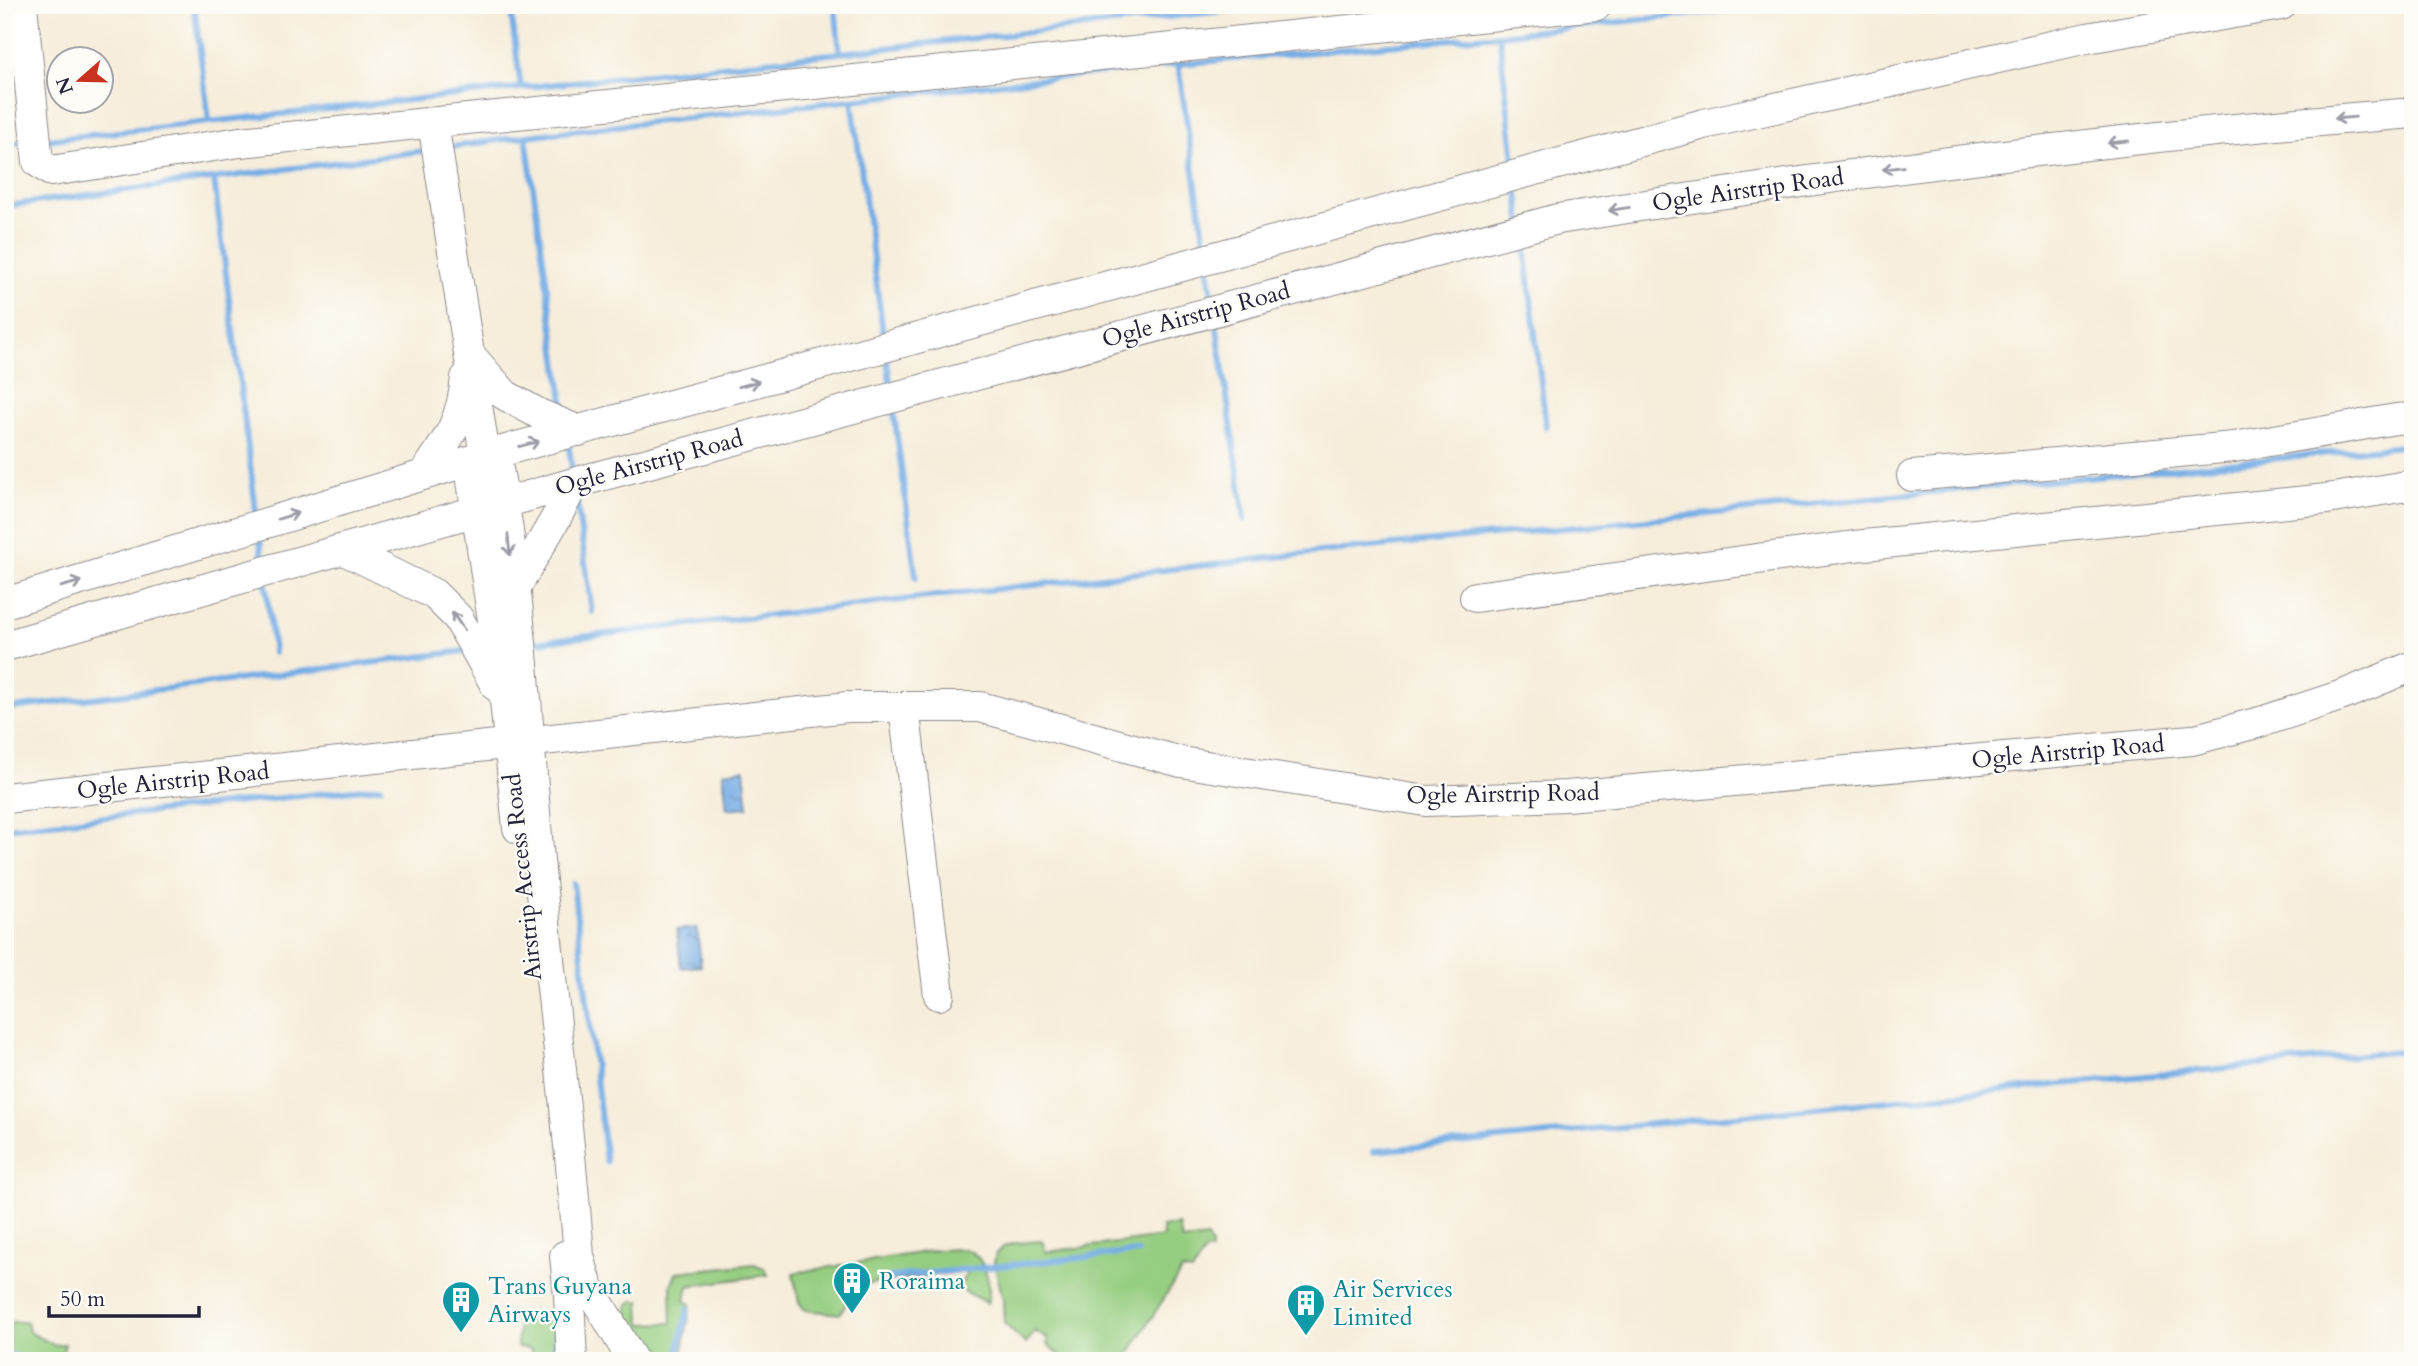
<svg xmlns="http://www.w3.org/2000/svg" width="2418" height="1366" font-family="Cardo,serif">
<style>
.grass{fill:#96ce81;stroke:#5c785e;stroke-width:2}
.water{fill:url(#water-ripples);stroke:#4c6890;stroke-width:2}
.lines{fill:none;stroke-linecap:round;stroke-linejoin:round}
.stream{stroke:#76ade5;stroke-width:6}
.minor-casing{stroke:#8c888a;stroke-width:32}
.minor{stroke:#fff;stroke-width:30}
.oneway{stroke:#9c9ca7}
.labels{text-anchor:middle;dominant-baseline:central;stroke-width:5;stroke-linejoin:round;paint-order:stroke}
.street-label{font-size:24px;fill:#22223b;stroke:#fdfcf7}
.culture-label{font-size:24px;fill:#0d838f;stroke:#fdfcf7;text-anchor:start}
</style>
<defs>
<pattern id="water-ripples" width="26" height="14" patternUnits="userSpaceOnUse" patternTransform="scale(1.75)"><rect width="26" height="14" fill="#76ade5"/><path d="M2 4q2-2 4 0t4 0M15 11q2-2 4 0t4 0" fill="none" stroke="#608cbb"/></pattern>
</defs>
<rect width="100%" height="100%" fill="#fdfcf7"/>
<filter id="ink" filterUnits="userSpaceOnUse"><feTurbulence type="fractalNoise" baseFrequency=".0143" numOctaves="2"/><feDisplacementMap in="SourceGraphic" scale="14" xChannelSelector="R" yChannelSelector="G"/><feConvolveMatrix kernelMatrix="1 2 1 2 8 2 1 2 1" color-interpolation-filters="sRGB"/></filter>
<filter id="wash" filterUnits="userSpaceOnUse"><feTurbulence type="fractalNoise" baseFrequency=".00686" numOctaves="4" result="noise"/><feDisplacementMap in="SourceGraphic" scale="28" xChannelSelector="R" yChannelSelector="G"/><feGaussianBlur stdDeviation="1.57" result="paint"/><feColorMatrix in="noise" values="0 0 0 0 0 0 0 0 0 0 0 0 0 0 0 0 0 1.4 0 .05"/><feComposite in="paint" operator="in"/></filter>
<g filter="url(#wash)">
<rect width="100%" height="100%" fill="#f6edda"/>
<path class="grass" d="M 1179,1225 L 1182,1241 L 1207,1238 L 1211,1245 L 1211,1251 L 1206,1250 L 1192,1272 L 1182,1270 L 1124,1361 L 1066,1361 L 1047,1344 L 1048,1340 L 1035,1331 L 1026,1344 L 1004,1323 L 1003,1299 L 994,1263 L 996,1253 L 1005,1246 L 1015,1243 L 1042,1241 L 1046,1252 L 1163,1237 L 1162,1227 Z
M 964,1249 C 984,1253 993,1285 987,1303 L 958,1288 L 968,1271 L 857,1285 L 840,1314 L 805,1310 L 799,1302 L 793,1273 L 937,1250 Z
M 754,1264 L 764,1268 L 768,1275 L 688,1286 L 685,1301 L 691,1304 L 681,1361 L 651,1361 L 627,1314 L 628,1305 L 633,1301 L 640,1301 L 641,1324 L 672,1323 L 671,1285 L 677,1272 Z
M 563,1313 L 560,1361 L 531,1361 L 531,1349 L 517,1347 L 519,1318 Z
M 5,1319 L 8,1322 L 27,1322 L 29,1332 L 54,1345 L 65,1344 L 60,1361 L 5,1361 Z"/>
<path class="water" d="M 744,769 L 748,807 L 727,809 L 723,772 Z
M 697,928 L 701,966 L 681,968 L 677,930 Z"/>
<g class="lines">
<path class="stream" d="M 194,5 L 209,121
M 510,5 L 521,88
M 835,5 L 840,53
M 1166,5 L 1168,17
M 1499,35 L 1515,168
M 1178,64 L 1206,251
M 852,100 L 884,340
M 526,136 L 565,416
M 45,140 L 1278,5
M 5,144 L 27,142
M 444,148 L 526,136 L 1178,64 L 1499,35 L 1777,5
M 214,179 L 257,519
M 1517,183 L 1521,221
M 5,206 L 430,150
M 1524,238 L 1546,427
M 1208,269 L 1213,303
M 1216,321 L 1245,520
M 886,354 L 891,388
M 893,406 L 916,578
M 568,441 L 573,475
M 577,503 L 592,612
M 259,533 L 263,564
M 265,578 L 274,653
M 528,643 L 1320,552 L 2413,445
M 5,709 L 465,651
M 5,828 L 381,787
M 573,883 L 606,1162
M 1374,1151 L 2413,1050
M 891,1277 L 1138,1252
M 5,1356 L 16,1356 L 25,1361
M 554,1361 L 557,1328
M 676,1361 L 688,1309"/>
</g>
</g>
<g filter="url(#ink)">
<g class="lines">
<defs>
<path id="minor" d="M 22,5 L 38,162 L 51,171 L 240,142 L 1597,5
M 433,123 L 485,456
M 469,354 L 505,395 L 539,414 L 579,431
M 495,453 C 521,587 527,724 539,860 C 551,992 569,1124 579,1256 L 587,1284 L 633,1361
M 469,461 L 505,701 L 518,828
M 424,474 C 448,440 462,421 466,378
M 1912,476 L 2234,447 L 2396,419 L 2413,418
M 344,550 L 434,594 L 458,618 L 496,686
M 514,590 L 556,518 L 574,483
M 1475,597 L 1854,546 L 2327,499 L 2413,485
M 5,603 L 495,453 L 1704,124 L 2087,38 L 2281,5
M 5,646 L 574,483 L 1558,219 C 1842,173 2126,136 2413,113
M 904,707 L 939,995
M 5,798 L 848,707 L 980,707 L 1181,762 L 1426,801 L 1567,796 L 2192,740 L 2264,721 L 2343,695 L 2413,666
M 565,1256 L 569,1295 L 572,1361"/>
</defs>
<use href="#minor" class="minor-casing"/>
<use href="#minor" class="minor"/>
</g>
<defs><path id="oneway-shaft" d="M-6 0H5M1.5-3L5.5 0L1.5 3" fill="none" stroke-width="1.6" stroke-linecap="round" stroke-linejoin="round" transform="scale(1.75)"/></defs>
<g class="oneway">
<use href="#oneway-shaft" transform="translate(2345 118) rotate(175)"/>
<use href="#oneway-shaft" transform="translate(2118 142) rotate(174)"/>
<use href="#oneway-shaft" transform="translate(1893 168) rotate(172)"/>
<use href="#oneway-shaft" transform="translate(1619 209) rotate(171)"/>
<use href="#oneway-shaft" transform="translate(749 384) rotate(-15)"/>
<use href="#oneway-shaft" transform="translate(529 444) rotate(-15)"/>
<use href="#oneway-shaft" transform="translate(288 516) rotate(-17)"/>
<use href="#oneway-shaft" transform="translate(509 545) rotate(84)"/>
<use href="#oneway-shaft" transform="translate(71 584) rotate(-16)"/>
<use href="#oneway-shaft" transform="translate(458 621) rotate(-125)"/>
</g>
</g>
<defs>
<symbol id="building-pin" viewBox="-11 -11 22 30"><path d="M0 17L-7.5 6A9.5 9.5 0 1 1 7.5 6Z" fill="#0f9aa8" stroke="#fdfcf7"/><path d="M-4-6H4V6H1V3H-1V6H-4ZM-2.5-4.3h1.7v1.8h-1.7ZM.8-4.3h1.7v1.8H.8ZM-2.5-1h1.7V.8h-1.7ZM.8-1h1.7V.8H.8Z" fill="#fff"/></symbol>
</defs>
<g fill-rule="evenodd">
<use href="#building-pin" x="830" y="1259" width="44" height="60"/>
<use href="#building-pin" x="439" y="1278" width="44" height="60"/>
<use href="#building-pin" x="1284" y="1281" width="44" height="60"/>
</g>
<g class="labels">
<g class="street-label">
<text transform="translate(1748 190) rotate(-8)">Ogle Airstrip Road</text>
<text transform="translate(1196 315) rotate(-15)">Ogle Airstrip Road</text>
<text transform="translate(649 463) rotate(-15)">Ogle Airstrip Road</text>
<text transform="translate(2068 752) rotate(-5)">Ogle Airstrip Road</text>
<text transform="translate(173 781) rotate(-6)">Ogle Airstrip Road</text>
<text transform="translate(1503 794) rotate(-1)">Ogle Airstrip Road</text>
<text transform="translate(523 877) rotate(-96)">Airstrip Access Road</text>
</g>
<g class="culture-label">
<text x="879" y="1281">Roraima</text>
<text x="488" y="1286">Trans Guyana<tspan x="488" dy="28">Airways</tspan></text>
<text x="1333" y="1289">Air Services<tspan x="1333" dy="28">Limited</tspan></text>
</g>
</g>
<rect width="2418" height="1366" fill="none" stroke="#fdfcf7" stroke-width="28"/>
<g transform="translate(80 80) rotate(250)"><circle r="33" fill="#fdfcf7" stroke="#a5a5ac" stroke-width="2"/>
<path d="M0-5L12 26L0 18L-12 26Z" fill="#c8321e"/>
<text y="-10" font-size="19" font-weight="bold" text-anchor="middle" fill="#22223b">N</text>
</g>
<path d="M49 1306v10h150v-10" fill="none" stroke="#22223b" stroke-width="3.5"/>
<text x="60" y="1306" font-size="21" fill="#22223b" stroke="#fdfcf7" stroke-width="5" paint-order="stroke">50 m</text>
</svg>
